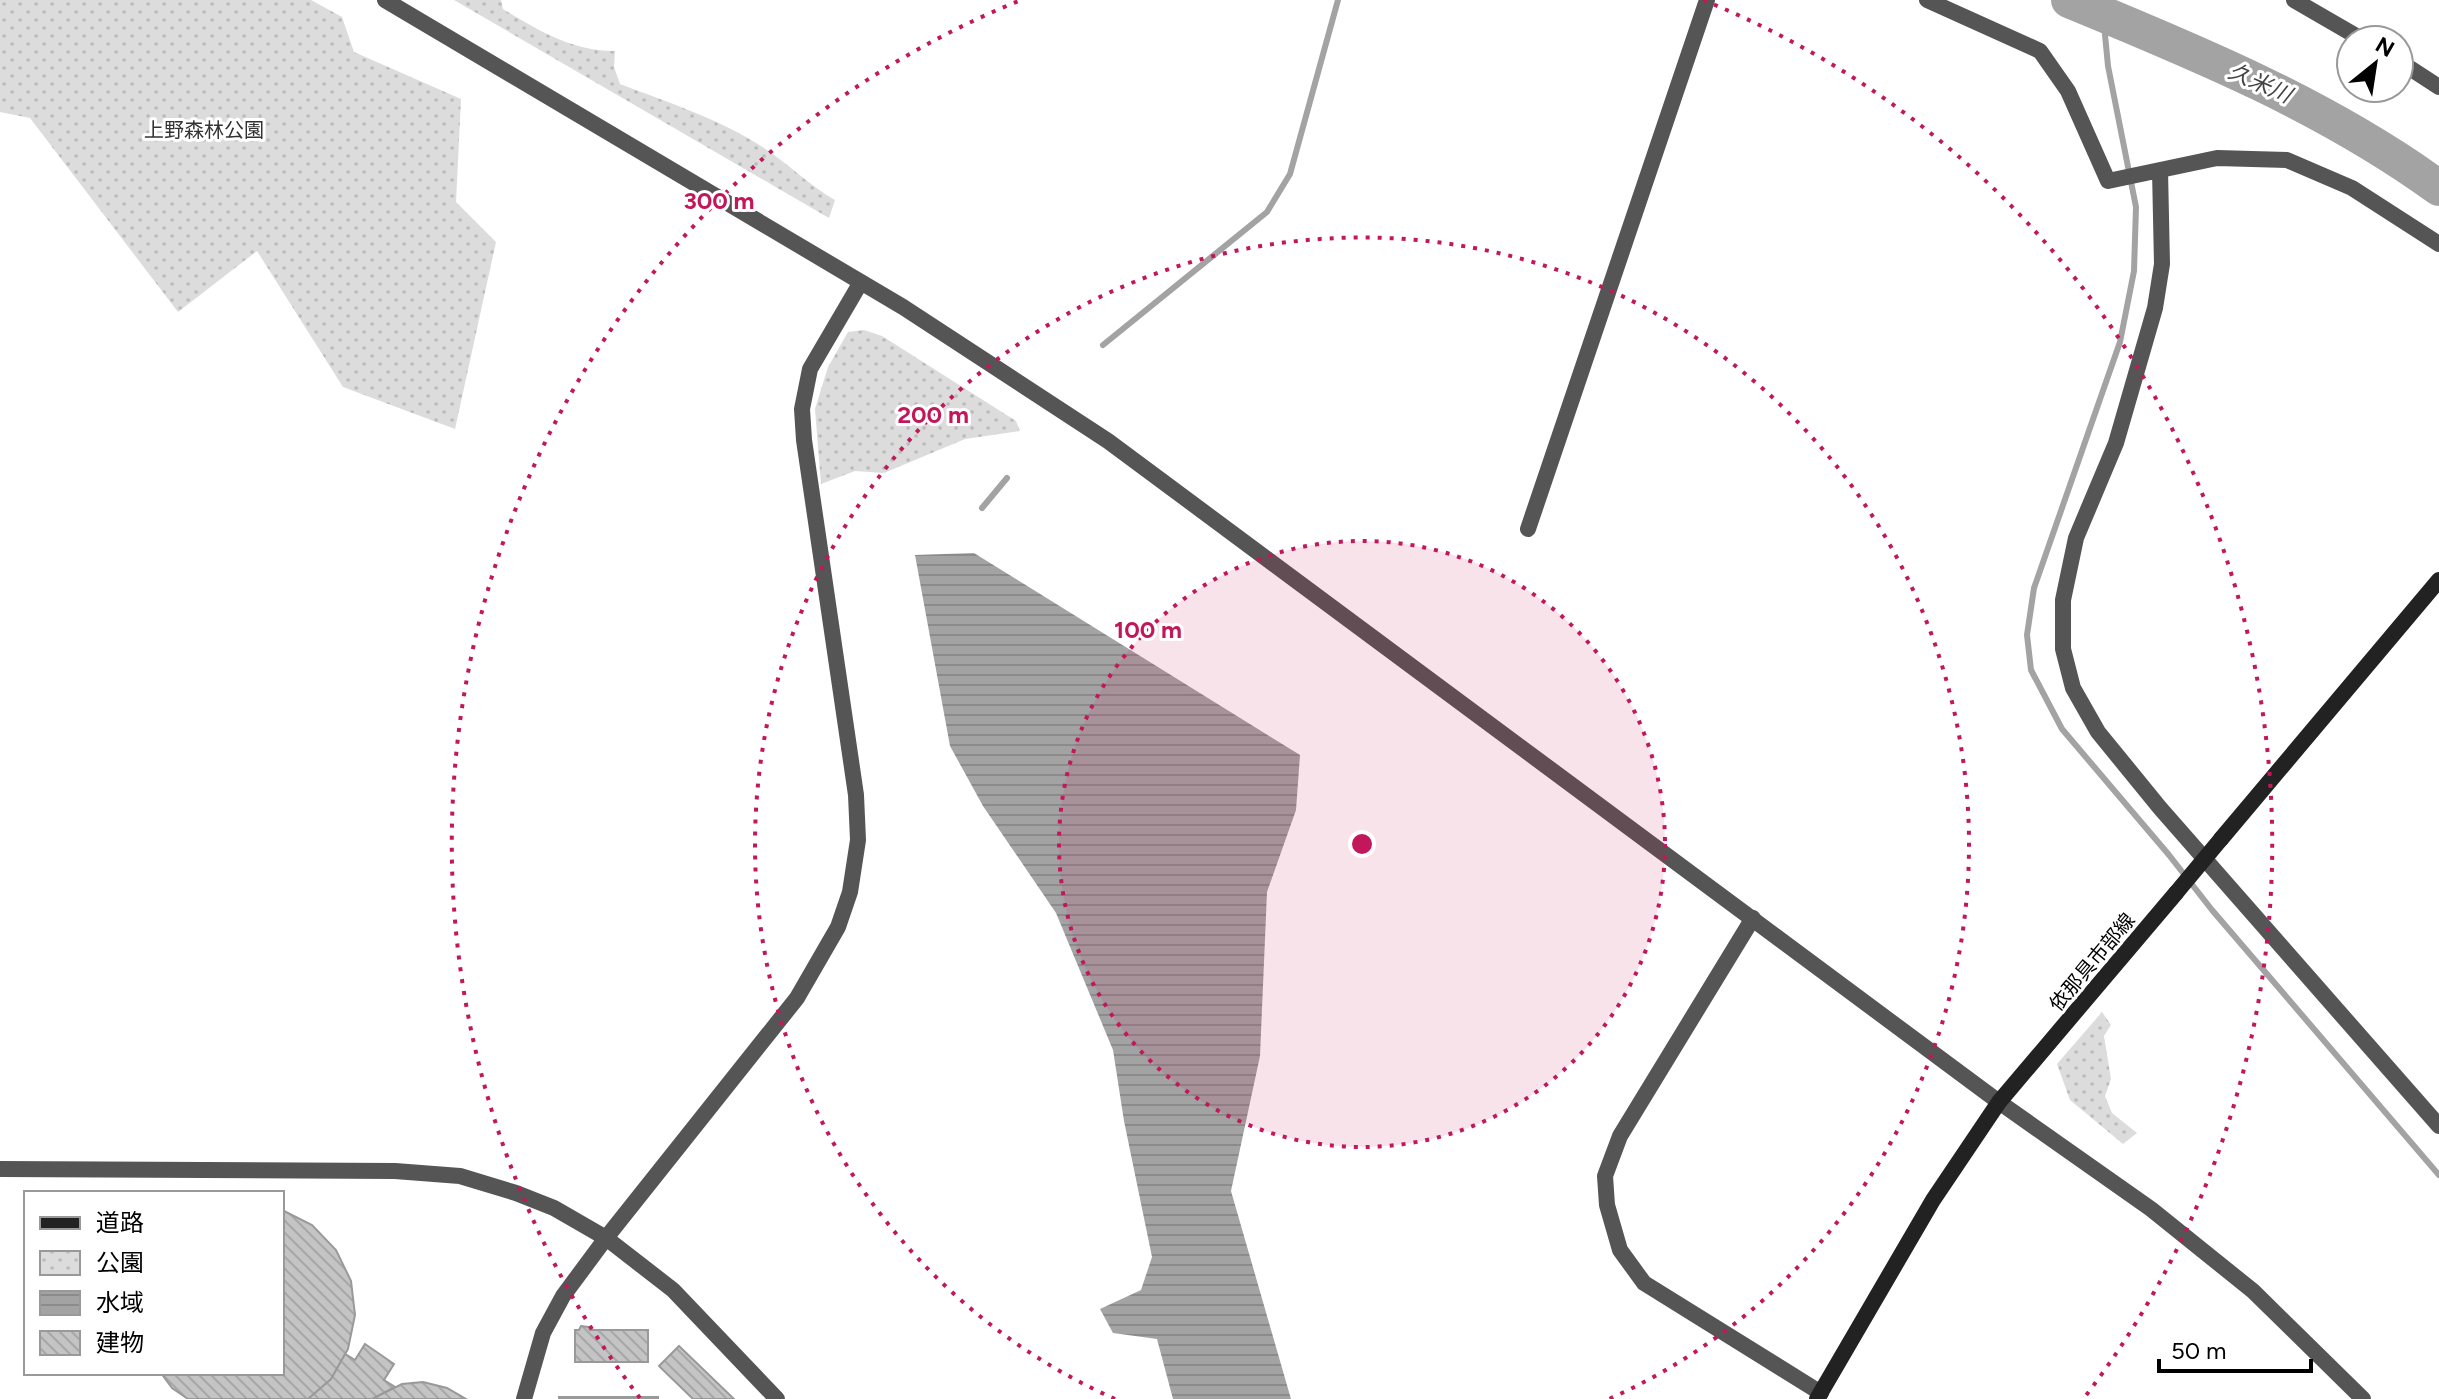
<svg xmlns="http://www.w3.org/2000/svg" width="2439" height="1399" font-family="Figtree,'Noto Sans JP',sans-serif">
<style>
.park{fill:url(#park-dots)}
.water{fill:url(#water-rules)}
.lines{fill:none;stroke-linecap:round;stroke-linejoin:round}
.stream{stroke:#a3a3a3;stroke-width:6}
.river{stroke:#a3a3a3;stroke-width:36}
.building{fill:url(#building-back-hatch);stroke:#999;stroke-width:2}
.minor{stroke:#555;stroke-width:16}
.tertiary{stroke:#555;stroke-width:16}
.secondary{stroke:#222;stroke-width:16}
.secondary-bridge{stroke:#222;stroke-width:16}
.ring{fill:none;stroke:#c2185b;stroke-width:4;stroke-dasharray:4 8}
.labels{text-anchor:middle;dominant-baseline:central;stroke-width:6;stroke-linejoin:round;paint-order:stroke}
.park-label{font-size:20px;fill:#333;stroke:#fff}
.street-label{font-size:20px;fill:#000;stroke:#fff}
.water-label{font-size:22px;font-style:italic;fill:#444;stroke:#fff}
.centre{fill:#c2185b;stroke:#fff;stroke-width:4}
.ring-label{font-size:24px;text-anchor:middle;font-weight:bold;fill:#c2185b;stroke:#fff;stroke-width:6;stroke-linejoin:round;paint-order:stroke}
</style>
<defs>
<pattern id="park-dots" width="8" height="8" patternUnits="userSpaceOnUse" patternTransform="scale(2)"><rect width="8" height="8" fill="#dcdcdc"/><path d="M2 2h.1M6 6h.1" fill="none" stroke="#bbb" stroke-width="1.8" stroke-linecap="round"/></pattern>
<pattern id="water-rules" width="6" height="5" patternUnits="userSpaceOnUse" patternTransform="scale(2)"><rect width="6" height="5" fill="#a3a3a3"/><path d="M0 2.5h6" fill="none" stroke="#8b8b8b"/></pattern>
<pattern id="building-back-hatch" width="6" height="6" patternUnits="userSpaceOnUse" patternTransform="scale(2)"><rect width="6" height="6" fill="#c4c4c4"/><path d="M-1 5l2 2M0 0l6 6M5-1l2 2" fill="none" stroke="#a7a7a7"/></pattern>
</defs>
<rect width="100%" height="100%" fill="#fff"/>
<path class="park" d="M 0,0 L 311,0 L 342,17 L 354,52 L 461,99 L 456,202 L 496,242 L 455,429 L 343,387 L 257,251 L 178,312 L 30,118 L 0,112 Z
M 454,0 L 501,0 L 503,9 C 537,30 574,52 615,51 L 614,67 L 620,84 C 672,104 729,122 774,155 C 795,170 812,187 835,200 L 829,218 Z
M 864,330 L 882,336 L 1016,421 L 1020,431 L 965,439 L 884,473 L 855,471 L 821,484 L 815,409 L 828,367 L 848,332 Z
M 2102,1012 L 2111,1025 L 2104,1036 L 2111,1079 L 2105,1096 L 2112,1113 L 2137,1133 L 2123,1144 L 2070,1100 L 2057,1064 Z"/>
<path class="water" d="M 974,553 L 1300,755 L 1296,810 L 1267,892 L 1260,1056 L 1231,1191 L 1291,1399 L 1173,1399 L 1157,1339 L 1113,1333 L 1100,1309 L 1141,1290 L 1152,1257 L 1124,1121 L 1113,1050 L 1056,913 L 983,806 L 950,746 L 915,555 Z"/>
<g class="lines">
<path class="stream" d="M 2103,14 L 2108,66 L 2136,207 L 2134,271 L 2120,342 L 2034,588 L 2027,635 L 2031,670 L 2062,729 L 2169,855 L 2212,910 L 2439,1175
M 1103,345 L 1267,212 L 1290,174 L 1338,0
M 982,508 L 1007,478"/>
<path class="river" d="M 2069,0 C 2198,53 2326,106 2439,188"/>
</g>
<path class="building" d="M 282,1210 L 312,1225 L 336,1250 L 351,1281 L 355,1315 L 348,1349 L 331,1379 L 308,1399 L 188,1399 L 172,1388 L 161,1373 L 282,1373 Z
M 581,1326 L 588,1327 L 590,1330 L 648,1330 L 648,1362 L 575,1362 L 575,1330 L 579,1330 Z
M 365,1344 L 394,1364 L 384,1380 L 395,1387 L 372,1399 L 308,1399 L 331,1379 L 345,1354 L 355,1360 Z
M 679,1346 L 734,1399 L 693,1399 L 659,1366 Z
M 423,1382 L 447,1388 L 466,1399 L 372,1399 L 402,1384 Z
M 559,1397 L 658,1397 L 658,1399 L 559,1399 Z"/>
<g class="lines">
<path class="minor" d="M 1927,0 L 2040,51 L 2068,91 L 2108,181 L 2217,158 L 2287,160 L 2352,188 L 2439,244
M 2294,0 L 2363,40
M 2399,61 L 2439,87
M 2160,170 L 2162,264 L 2155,308 L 2116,443 L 2076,538 L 2063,600 L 2063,649 L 2073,688 L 2098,732 L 2160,808 L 2439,1126
M 1528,529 L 1707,0
M 1753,918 L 1620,1136 L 1605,1176 L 1607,1205 L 1620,1250 L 1644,1283 L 1821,1393"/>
<path class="tertiary" d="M 385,0 L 903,307 L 1108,441 L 1999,1102 L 2151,1209 L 2253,1291 L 2363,1399
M 0,1169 L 395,1171 L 460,1176 L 516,1193 L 554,1208 L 606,1238 L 673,1290 L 777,1399
M 524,1399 L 543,1333 L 563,1296 L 606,1238 L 797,998 L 838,927 L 850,892 L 858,840 L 856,795 L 804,440 L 802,409 L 810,369 L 861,282"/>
<path class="secondary" d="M 2221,839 L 2439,580
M 1817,1399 L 1933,1200 L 1999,1102 L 2176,893"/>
<path class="secondary-bridge" d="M 2176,893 L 2221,839"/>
</g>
<circle cx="1362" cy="844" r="303" fill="#c2185b" fill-opacity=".12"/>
<g class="ring">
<circle cx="1362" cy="844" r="303"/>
<path d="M1115 1399A607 607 0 1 1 1609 1399"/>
<path d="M640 1398A910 910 0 0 1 1021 0M1703 0A910 910 0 0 1 2084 1398"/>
</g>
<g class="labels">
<g class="park-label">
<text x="204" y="130">上野森林公園</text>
</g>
<g class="street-label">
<text transform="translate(2092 962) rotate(-50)">依那具市部線</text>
</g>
<g class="water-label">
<text transform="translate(2260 83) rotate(24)">久米川</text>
</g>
</g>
<circle cx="1362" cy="844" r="12" class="centre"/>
<g class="ring-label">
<text x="719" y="209">300 m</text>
<text x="933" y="423">200 m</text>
<text x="1148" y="638">100 m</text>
</g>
<rect x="24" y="1191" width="260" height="184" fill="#ffffff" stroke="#999999" stroke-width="2"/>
<rect x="40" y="1217" width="40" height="12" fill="#222222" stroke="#999999" stroke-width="2"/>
<text x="96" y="1231" font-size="24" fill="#000000">道路</text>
<rect x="40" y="1251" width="40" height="24" fill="url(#park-dots)" stroke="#999999" stroke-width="2"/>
<text x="96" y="1271" font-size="24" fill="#000000">公園</text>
<rect x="40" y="1291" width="40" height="24" fill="url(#water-rules)" stroke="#999999" stroke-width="2"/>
<text x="96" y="1311" font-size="24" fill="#000000">水域</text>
<rect x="40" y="1331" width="40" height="24" fill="url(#building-back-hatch)" stroke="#999999" stroke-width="2"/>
<text x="96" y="1351" font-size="24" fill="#000000">建物</text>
<g transform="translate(2375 64) rotate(30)"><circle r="38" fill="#ffffff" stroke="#999999" stroke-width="2"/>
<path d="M0-6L14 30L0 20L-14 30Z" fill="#000000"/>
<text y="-12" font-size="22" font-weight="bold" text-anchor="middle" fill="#000000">N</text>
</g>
<path d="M2159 1359v12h152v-12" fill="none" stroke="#000000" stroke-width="4"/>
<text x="2171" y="1359" font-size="24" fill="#000000" stroke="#ffffff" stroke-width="6" paint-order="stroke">50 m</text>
</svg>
